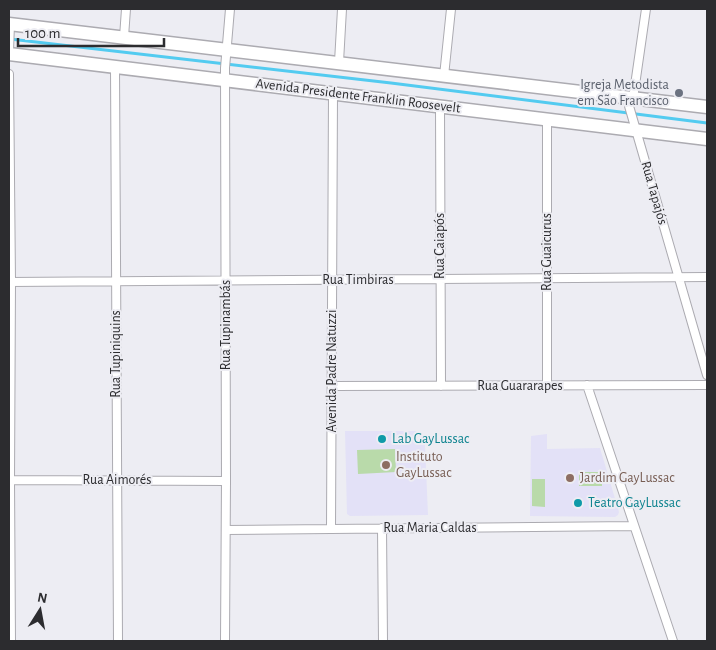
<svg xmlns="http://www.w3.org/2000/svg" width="716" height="650" font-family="'Alegreya Sans',sans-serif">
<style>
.education{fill:#e3e1f7}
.green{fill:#b9daaa}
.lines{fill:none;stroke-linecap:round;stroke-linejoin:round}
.stream{stroke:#53cbf0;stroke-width:3}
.street-casing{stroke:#acabb1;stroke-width:10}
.primary-casing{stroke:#acabb1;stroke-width:15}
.street{stroke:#fff;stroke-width:8}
.primary{stroke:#fff;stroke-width:12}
.worship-dot{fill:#6b7280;stroke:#ededf3;stroke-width:2}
.culture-dot{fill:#0f9aa8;stroke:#ededf3;stroke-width:2}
.education-dot{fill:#8d6e63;stroke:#ededf3;stroke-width:2}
.labels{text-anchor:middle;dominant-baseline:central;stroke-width:4;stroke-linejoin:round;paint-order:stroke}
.worship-label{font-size:14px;fill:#5b616d;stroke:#ededf3;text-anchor:end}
.street-label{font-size:14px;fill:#2c2c2f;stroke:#ededf3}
.culture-label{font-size:14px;fill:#0d838f;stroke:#ededf3;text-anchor:start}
.education-label{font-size:14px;fill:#785e54;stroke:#ededf3;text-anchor:start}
</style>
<rect width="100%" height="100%" fill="#ededf3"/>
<path class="education" d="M 345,431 L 416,431 L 416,445 L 425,445 L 428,515 L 350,516 L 347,514 Z
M 547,434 L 547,449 L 600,448 L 619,512 L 618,515 L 615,517 L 530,516 L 531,436 Z"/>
<path class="green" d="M 395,449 L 396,472 L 358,474 L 357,450 Z
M 579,472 L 602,472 L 602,486 L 579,486 Z
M 532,479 L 545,479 L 545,507 L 532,506 Z"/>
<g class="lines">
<path class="stream" d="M 10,39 L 391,83 L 707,123"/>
<defs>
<path id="street" d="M 646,9 L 634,92 L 629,106 L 707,375
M 124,37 L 126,9
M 9,51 L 10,24
M 339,62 L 342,9
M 115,67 L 118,641
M 9,74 L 11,282 L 10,480 L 11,641
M 444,76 L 451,9
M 440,106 L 441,386
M 547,119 L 547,386
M 9,282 L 707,277
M 587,385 L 673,641
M 332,386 L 707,385
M 9,480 L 226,481
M 382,528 L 383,641
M 331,529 L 333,93
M 226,530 L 634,526
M 225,641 L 226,481 L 225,68 L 230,9"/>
<path id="primary" d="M 9,24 L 707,107
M 9,54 L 707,139"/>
</defs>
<use href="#street" class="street-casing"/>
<use href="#primary" class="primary-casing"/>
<use href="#street" class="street"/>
<use href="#primary" class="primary"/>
</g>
<circle class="worship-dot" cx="679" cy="93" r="5"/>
<g class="culture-dot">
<circle cx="382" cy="439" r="5"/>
<circle cx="578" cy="503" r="5"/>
</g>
<g class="education-dot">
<circle cx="386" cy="465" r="5"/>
<circle cx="570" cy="478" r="5"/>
</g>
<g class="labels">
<g class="worship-label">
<text x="669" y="85">Igreja Metodista<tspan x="669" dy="16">em São Francisco</tspan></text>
</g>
<g class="street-label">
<text transform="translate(358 96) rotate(7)">Avenida Presidente Franklin Roosevelt</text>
<text transform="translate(654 193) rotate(74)">Rua Tapajós</text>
<text transform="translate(440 246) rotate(-90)">Rua Caiapós</text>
<text transform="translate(547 252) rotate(-90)">Rua Guaicurus</text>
<text x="358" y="280">Rua Timbiras</text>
<text transform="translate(226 325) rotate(-90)">Rua Tupinambás</text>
<text transform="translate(116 354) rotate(-90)">Rua Tupiniquins</text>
<text transform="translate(332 371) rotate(-90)">Avenida Padre Natuzzi</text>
<text x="520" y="386">Rua Guararapes</text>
<text x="117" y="480">Rua Aimorés</text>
<text x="430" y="528">Rua Maria Caldas</text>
</g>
<g class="culture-label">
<text x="392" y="439">Lab GayLussac</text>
<text x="588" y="503">Teatro GayLussac</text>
</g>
<g class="education-label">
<text x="396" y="457">Instituto<tspan x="396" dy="16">GayLussac</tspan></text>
<text x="580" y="478">Jardim GayLussac</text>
</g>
</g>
<rect width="716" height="650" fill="none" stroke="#2c2c2f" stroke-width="20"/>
<g transform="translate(40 610) rotate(11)" stroke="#ededf3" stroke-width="4" paint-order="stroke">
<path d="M0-4L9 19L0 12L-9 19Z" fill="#2c2c2f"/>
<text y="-8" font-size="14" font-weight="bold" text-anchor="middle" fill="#2c2c2f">N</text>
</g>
<path d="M18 38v8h146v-8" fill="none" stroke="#2c2c2f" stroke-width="2.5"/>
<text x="25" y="38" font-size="15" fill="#2c2c2f" stroke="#ededf3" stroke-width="4" paint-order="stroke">100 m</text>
</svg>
